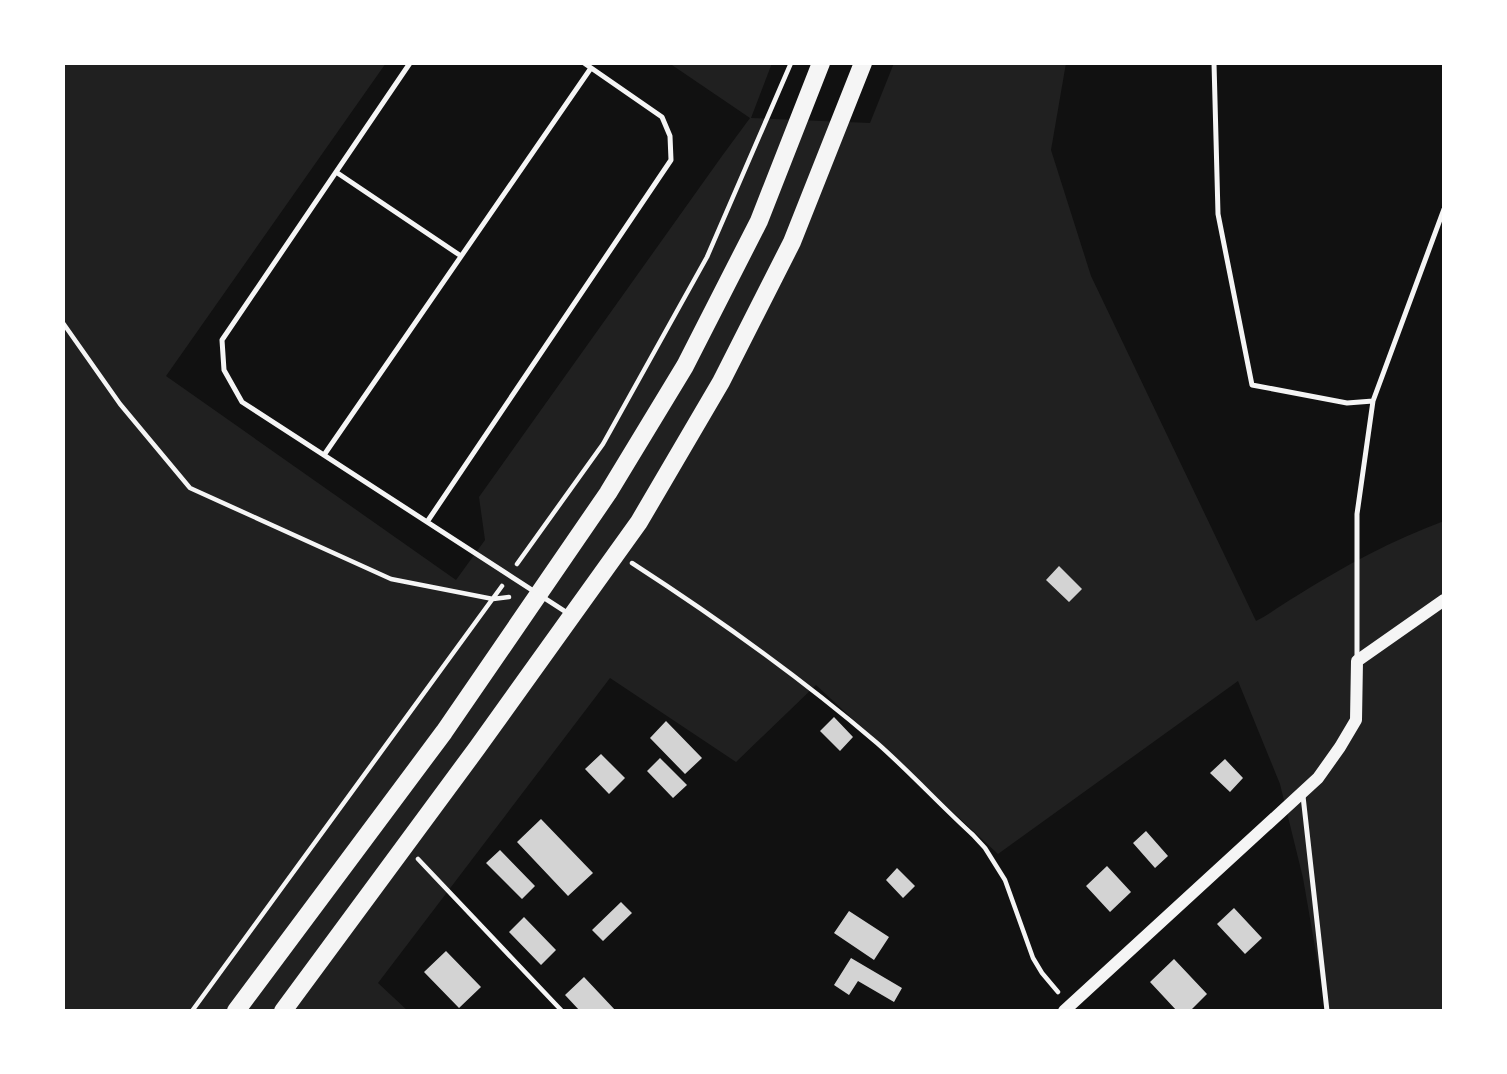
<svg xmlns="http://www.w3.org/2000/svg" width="1507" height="1074" font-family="Figtree,sans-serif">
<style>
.green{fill:#202020}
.building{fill:#d3d3d3}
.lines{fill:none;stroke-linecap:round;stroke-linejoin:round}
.path{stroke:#f5f5f5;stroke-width:4.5}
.service{stroke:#f5f5f5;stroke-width:5}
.tertiary{stroke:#f5f5f5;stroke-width:12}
.primary{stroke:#f5f5f5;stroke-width:18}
</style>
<rect width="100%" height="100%" fill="#111"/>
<path class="green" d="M 63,63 L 386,63 L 166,376 L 456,580 L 485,540 L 479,497 L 722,156 L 750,118 L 669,63 L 772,63 L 751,118 L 870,123 L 894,63 L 1066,63 L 1051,150 L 1091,276 L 1256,621 C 1270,614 1284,603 1298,595 C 1344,566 1393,540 1444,521 L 1444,1011 L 1326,1011 L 1303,878 L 1280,784 L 1238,681 L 998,854 L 816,685 L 736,762 L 610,678 L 378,983 L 408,1011 L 63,1011 Z"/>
<path class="building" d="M 1059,566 L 1082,589 L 1069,602 L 1046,580 Z
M 834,717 L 853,737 L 840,751 L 820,731 Z
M 666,721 L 702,758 L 685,774 L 650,738 Z
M 601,754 L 625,778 L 609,794 L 585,769 Z
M 660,758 L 687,785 L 673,798 L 647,771 Z
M 1225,759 L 1243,778 L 1230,792 L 1210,773 Z
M 541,819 L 593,873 L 568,896 L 517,842 Z
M 1146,831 L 1168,856 L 1155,868 L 1133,843 Z
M 500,850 L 535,886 L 522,899 L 486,863 Z
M 1107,866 L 1131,892 L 1110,912 L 1086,886 Z
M 897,868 L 915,886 L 903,898 L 886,880 Z
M 621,902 L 632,913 L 603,941 L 592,930 Z
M 1234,908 L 1262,938 L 1245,954 L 1217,924 Z
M 849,911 L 889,937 L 874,960 L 834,933 Z
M 524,917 L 556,950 L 541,965 L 509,932 Z
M 446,951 L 481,987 L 459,1008 L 424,972 Z
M 851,958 L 902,988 L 894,1002 L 858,981 L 849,995 L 834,985 Z
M 1174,959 L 1207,994 L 1190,1011 L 1177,1011 L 1150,982 Z
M 584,977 L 616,1011 L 580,1011 L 565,995 Z"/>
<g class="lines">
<path class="path" d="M 63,323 L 120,404 L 190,488 L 391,579 L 493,599 L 509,597
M 632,563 C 717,618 800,677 877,743 C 910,772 940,805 973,835 L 985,848 L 1005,880 L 1033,958 L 1042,973 L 1058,992
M 517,564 L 603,444 L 707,257 L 791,63
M 418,859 L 562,1011
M 192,1011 L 502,586"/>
<path class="service" d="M 410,63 L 222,340 L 224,370 L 242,402 L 569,614
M 1214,63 L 1218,214 L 1252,385 L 1347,403 L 1373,401
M 336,172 L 461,256
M 324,455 L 591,68
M 427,522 L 671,160 L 670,136 L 662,117 L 584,63
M 1357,658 L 1357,514 L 1373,401 L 1444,209
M 1303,796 L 1327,1011"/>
<path class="tertiary" d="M 1064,1011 L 1318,778 L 1340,747 L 1356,720 L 1357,661 L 1444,600"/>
<path class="primary" d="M 236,1011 L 444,732 L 608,493 L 685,366 L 759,221 L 821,63
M 283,1011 L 477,748 L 639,522 L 721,382 L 792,242 L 863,63"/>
</g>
<rect width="1507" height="1074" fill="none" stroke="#ffffff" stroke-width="130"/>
</svg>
